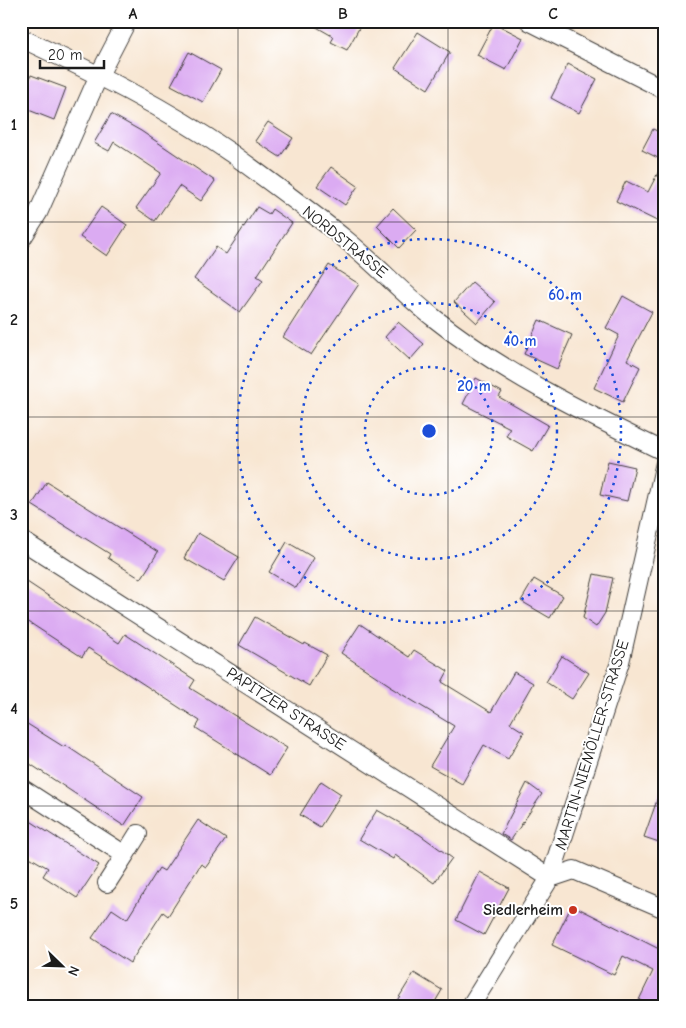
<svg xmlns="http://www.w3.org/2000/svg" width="686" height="1028" font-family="'Comic Neue',sans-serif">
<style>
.building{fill:#dbabf2}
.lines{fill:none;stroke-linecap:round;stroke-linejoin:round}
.street-casing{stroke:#3d3a37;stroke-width:20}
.street{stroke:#fff;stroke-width:18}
.grid{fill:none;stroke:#1c1c1c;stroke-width:1;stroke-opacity:0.55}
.ring{fill:none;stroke:#1d4ed8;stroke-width:2.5;stroke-dasharray:2.5 5}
.poi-dot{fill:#c8321e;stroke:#fff;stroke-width:2}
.labels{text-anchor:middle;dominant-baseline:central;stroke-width:4;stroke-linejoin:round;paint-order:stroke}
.street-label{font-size:16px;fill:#1c1c1c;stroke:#fff}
.poi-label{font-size:16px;font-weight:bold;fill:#1c1c1c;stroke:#fff;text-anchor:end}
.centre{fill:#1d4ed8;stroke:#fff;stroke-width:2.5}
.ring-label{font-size:15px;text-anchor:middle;font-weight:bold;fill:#1d4ed8;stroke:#fff;stroke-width:4;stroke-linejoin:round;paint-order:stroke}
.neatline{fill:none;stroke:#1c1c1c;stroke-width:2}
.grid-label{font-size:16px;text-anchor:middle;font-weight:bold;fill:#1c1c1c}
</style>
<rect width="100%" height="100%" fill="#fff"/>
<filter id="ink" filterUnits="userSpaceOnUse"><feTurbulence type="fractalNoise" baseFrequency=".02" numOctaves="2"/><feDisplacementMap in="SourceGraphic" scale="10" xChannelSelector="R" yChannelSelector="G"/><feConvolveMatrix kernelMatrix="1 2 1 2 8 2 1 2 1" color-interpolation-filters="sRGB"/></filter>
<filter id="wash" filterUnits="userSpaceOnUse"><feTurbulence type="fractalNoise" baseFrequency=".0096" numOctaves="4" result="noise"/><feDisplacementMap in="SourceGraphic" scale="20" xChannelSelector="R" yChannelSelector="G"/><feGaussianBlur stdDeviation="1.12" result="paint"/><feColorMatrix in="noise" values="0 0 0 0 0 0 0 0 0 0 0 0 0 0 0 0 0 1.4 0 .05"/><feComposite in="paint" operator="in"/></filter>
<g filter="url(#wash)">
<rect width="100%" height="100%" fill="#f8e6d2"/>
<g id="blocks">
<path class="building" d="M 306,21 L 363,21 L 347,50 L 331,42 L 334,37 Z
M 494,23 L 523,38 L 506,70 L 477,55 Z
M 418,32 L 450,52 L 428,89 L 395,68 Z
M 189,52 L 221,70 L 203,102 L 171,85 Z
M 568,64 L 597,79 L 579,113 L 551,98 Z
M 31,75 L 66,88 L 54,120 L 21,107 L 21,101 Z
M 111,114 L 141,131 L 215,181 L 201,201 L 179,186 L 155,221 L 136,208 L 161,173 L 114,142 L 109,151 L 94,143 Z
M 268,122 L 293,138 L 280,157 L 255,141 Z
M 653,129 L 665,135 L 665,225 L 616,201 L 626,181 L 648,192 L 664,161 L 642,150 Z
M 331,167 L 358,186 L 345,205 L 317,186 Z
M 101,207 L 127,225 L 107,256 L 80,237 Z
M 257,207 L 269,214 L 272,209 L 292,223 L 257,276 L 263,280 L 240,312 L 194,279 L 216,247 L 226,254 Z
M 393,208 L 416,230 L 399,248 L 377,226 Z
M 329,265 L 359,284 L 311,355 L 283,337 Z
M 472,282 L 495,302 L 477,323 L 454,302 Z
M 623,296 L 652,312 L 627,360 L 640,367 L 623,402 L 594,388 L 619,335 L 606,328 Z
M 539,320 L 572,335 L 557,369 L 524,354 Z
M 398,322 L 424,344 L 410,360 L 385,337 Z
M 476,378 L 502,392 L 499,397 L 548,425 L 533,451 L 506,436 L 510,428 L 463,404 Z
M 608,461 L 635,467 L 627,501 L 600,495 Z
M 47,482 L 158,552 L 141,579 L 108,558 L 110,554 L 32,505 Z
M 198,533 L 239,557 L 224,581 L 184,558 Z
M 287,542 L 314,558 L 296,588 L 269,572 Z
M 594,574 L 613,578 L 605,613 L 596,627 L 583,618 Z
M 21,578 L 119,643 L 125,634 L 195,680 L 190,688 L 287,748 L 270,775 L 196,728 L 200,721 L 88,648 L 82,657 L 21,617 Z
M 534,579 L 563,596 L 550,618 L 521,601 Z
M 255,617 L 304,645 L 305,643 L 327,655 L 309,686 L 239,645 Z
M 360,624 L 409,657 L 414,650 L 448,671 L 442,682 L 491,712 L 514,672 L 533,683 L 510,723 L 524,732 L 508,759 L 484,745 L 462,784 L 430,766 L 454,726 L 390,687 L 391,686 L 341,653 Z
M 562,656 L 589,673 L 572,699 L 546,682 Z
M 21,720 L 64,747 L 65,745 L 143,797 L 124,826 L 21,758 Z
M 321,781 L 341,794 L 320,827 L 300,815 Z
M 527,783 L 542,794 L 511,840 L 501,834 Z
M 662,786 L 665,786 L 665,844 L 644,837 Z
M 377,810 L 419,834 L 452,858 L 434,883 L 395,855 L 393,859 L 359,839 Z
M 21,815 L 99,865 L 77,898 L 43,876 L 48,868 L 21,852 Z
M 198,820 L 226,839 L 206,867 L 201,864 L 168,916 L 163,912 L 130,963 L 92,938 L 112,909 L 127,919 L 159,868 L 164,871 Z
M 480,872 L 509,888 L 484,935 L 456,920 Z
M 572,905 L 663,951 L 665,948 L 665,1007 L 654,1007 L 639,1000 L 653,971 L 623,956 L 614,975 L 552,945 Z
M 414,973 L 442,990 L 432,1007 L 393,1007 Z"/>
</g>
</g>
<g filter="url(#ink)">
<use href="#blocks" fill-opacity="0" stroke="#3d3a37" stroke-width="1"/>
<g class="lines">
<defs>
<path id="street" d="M 529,21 L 665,90
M 21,38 C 93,72 165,107 231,153 C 269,181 308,209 345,239 C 376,264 403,294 434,318 C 504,374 585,413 665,452
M 21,240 L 38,213 L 99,75 L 127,21
M 21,540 L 550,878
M 21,788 L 125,855 L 107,883
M 125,855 L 138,834
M 550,878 L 574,870 L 665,909
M 470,1007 L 550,878 L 620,662 L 665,463"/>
</defs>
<use href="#street" class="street-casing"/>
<use href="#street" class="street"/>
</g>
</g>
<path class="grid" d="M 238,21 L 238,1007M 448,21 L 448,1007M 21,222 L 665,222M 21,417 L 665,417M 21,611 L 665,611M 21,806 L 665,806"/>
<g class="ring">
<circle cx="429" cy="431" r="64"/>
<circle cx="429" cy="431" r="128"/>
<circle cx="429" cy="431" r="192"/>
</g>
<circle class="poi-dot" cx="573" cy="910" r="5"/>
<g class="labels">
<g class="street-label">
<text transform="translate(345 242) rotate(39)">NORDSTRASSE</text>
<text transform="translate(286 709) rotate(33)">PAPITZER STRASSE</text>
<text transform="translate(592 745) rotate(-73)">MARTIN-NIEMÖLLER-STRASSE</text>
</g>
<g class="poi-label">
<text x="563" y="910">Siedlerheim</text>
</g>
</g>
<circle cx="429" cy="431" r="8" class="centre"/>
<g class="ring-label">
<text x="565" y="300">60 m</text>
<text x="520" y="346">40 m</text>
<text x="474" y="391">20 m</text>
</g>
<rect width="686" height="1028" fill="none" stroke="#fff" stroke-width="55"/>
<g transform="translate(62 966) rotate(113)" stroke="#ffffff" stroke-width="4" paint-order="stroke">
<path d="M0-4L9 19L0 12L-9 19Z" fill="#1c1c1c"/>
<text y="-8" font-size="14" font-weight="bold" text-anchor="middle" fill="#1c1c1c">N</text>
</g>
<path d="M40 60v8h64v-8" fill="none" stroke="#1c1c1c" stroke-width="2.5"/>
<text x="48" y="60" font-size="15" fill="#1c1c1c" stroke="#ffffff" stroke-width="4" paint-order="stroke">20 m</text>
<rect x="28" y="28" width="630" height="972" class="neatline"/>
<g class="grid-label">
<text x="133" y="19">A</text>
<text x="343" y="19">B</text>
<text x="553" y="19">C</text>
<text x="14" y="130">1</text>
<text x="14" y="325">2</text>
<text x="14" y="520">3</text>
<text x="14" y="714">4</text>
<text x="14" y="909">5</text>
</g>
</svg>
